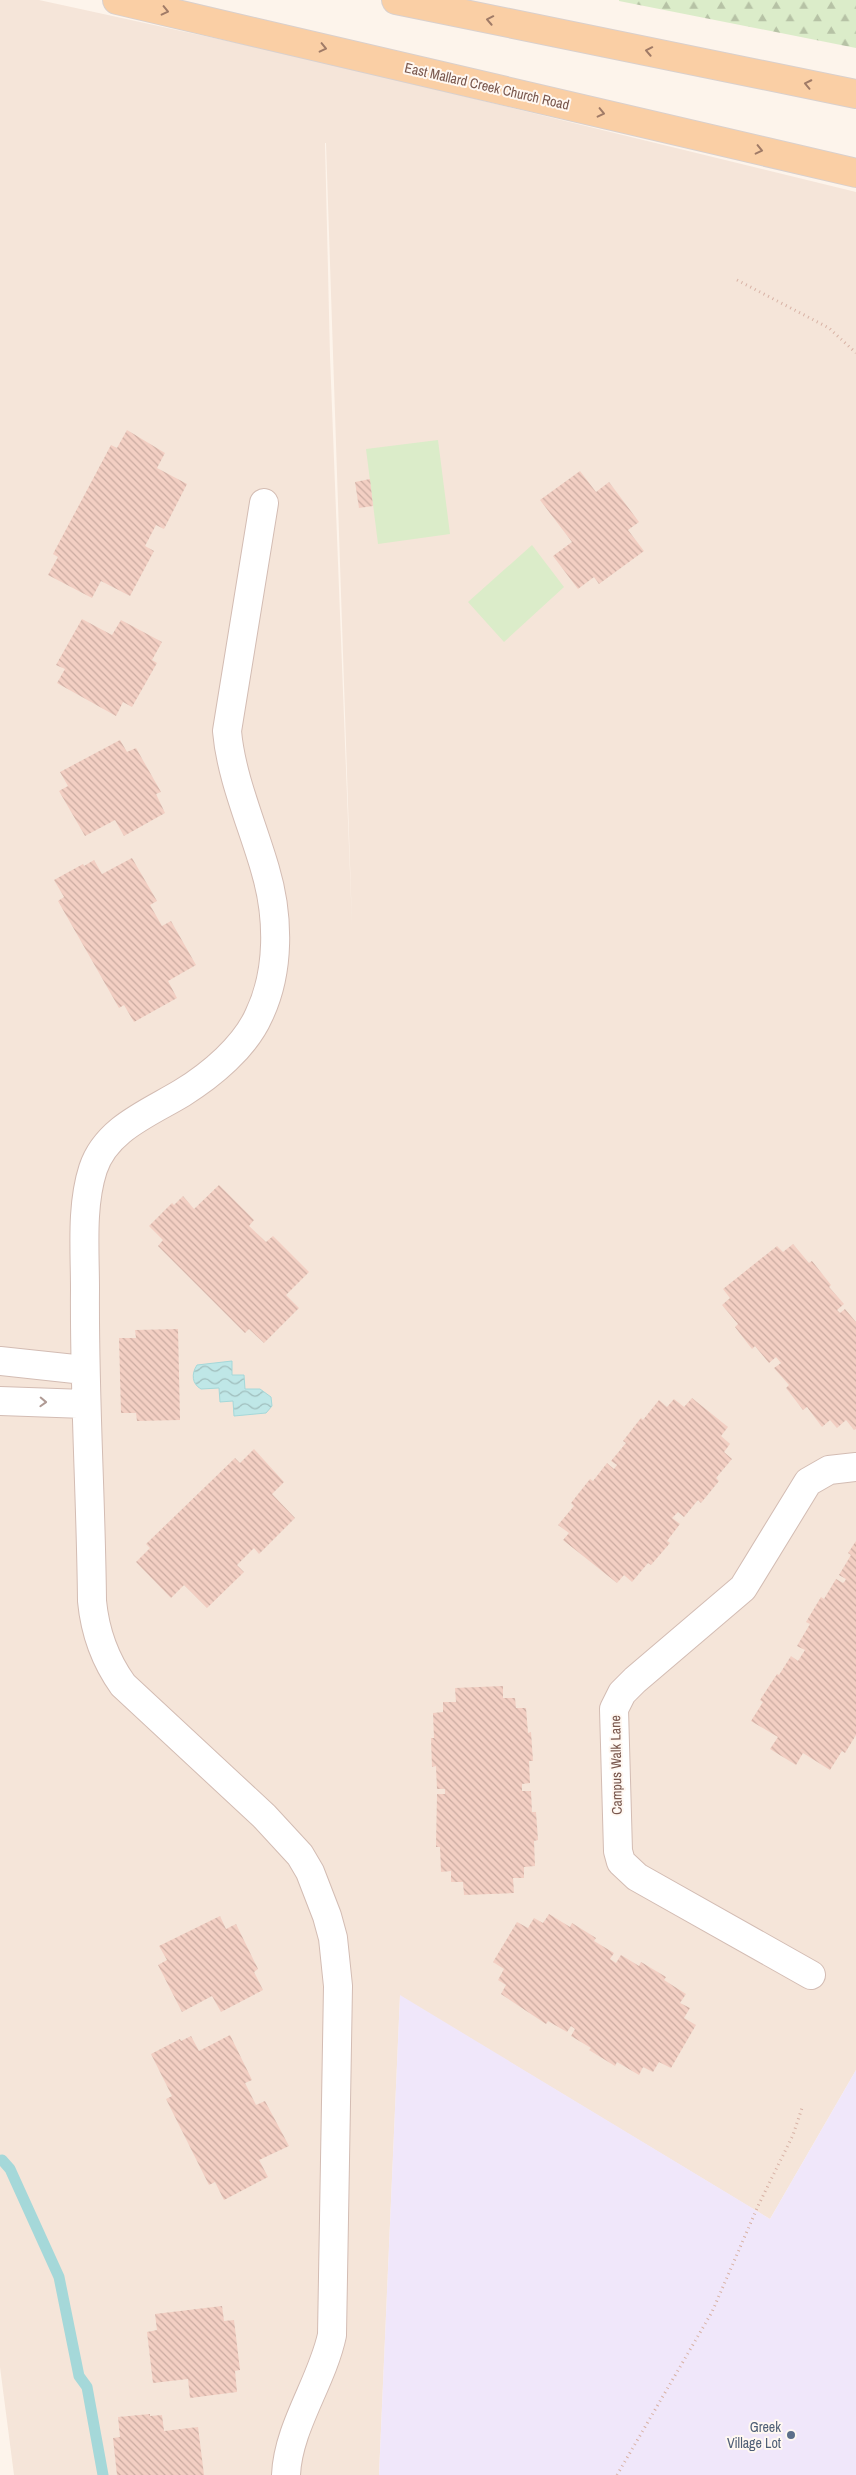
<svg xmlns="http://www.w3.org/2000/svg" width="856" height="2475" font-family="'Archivo Narrow',sans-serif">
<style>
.residential{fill:#f5e5d9;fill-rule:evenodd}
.education{fill:#f0e7fa}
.forest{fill:url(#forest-firs)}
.park{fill:#dbecc9}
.water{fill:url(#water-waves);stroke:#a5d8d9}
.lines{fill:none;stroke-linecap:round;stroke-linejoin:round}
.stream{stroke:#a5d8d9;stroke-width:11}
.building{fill:url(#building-back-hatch)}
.minor-casing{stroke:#d3bcb3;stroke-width:30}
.major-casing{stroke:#d9d0cd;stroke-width:30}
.path{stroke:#d8b2a5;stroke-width:3;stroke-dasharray:1 4;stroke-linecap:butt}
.minor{stroke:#fff;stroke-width:28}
.major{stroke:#facfa5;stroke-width:28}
.oneway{stroke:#a07b67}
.oneway2{stroke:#af9a94}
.service-dot{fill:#5c6f8a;stroke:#fff8f2;stroke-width:2}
.labels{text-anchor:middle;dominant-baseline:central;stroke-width:4;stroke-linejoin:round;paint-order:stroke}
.street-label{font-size:14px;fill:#79574d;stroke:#fff8f2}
.service-label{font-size:14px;fill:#4e5e75;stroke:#fff8f2;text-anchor:end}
</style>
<defs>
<pattern id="forest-firs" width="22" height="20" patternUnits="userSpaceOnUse" patternTransform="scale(1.25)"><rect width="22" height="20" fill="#dbecc9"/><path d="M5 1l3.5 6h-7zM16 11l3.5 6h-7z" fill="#b6c2a5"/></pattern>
<pattern id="water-waves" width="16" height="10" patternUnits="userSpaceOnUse" patternTransform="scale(1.25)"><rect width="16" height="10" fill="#bfe7e7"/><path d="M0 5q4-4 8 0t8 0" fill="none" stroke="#a0bebd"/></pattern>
<pattern id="building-back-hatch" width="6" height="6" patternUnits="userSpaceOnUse" patternTransform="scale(1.25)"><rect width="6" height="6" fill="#f3cfc3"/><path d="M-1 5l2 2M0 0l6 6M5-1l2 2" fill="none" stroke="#caaba1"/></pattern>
</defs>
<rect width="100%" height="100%" fill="#fdf4eb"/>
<path class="residential" d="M 0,0 L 39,0 L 323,62 L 856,192 L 856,2070 L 770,2219 L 400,1996 L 379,2475 L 14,2475 L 0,2367 ZM 325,143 L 326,143 L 352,924 L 330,356 Z"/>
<path class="education" d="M 400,1995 L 770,2219 L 856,2070 L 856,2475 L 379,2475 Z"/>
<path class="forest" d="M 856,0 L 856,48 L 619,1 L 619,0 Z"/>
<path class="park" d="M 438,440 L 450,534 L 378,544 L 366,449 Z
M 532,545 L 564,587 L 504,642 L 468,602 Z"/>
<path class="water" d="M 232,1361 L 232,1375 L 244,1375 L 245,1389 L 260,1389 L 271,1397 L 272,1406 L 266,1413 L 234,1416 L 233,1401 L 220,1402 L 219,1388 L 201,1389 C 192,1384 191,1374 197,1365 Z"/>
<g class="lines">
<path class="stream" d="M 2,2160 L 10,2169 L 59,2277 L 79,2376 L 87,2387 L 103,2475"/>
</g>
<path class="building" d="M 127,430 L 165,453 L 157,468 L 187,484 L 164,529 L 156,525 L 145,546 L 154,551 L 130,596 L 101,581 L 92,598 L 48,575 L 58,557 L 53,554 L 111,445 L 117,448 Z
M 580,471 L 596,492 L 609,482 L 639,522 L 628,530 L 644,551 L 599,584 L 594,577 L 578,589 L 553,556 L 572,542 L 540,500 Z
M 370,479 L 373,506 L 359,508 L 355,482 Z
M 82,619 L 112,635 L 121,620 L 162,642 L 152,660 L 157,663 L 132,707 L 123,702 L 116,716 L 57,683 L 65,669 L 56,665 Z
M 120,740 L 127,752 L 136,748 L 161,792 L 156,794 L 165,813 L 124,836 L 115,820 L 85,836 L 59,791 L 68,786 L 60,772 Z
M 132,858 L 157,901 L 150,905 L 162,926 L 171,921 L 196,965 L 168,981 L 177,998 L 134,1022 L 124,1005 L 119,1008 L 58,901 L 64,897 L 54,880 L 83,864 L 84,866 L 94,860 L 102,874 Z
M 219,1185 L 254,1220 L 249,1226 L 266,1242 L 273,1236 L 309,1272 L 286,1295 L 299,1308 L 264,1343 L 249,1329 L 245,1333 L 158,1246 L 163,1240 L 149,1226 L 172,1203 L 174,1205 L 183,1196 L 194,1209 Z
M 793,1244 L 809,1263 L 812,1261 L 831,1285 L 829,1287 L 844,1304 L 837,1310 L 840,1313 L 845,1309 L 856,1322 L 856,1429 L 854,1430 L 846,1420 L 837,1428 L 830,1420 L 822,1427 L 807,1407 L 803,1410 L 786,1388 L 789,1385 L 774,1368 L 781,1363 L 776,1357 L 769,1363 L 755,1346 L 752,1349 L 735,1327 L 738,1324 L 722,1305 L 730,1298 L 723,1289 L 777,1246 L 783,1252 Z
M 178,1329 L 180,1420 L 137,1421 L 136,1413 L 121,1413 L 119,1338 L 136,1338 L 135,1330 Z
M 692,1398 L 728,1427 L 721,1436 L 730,1444 L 724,1452 L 732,1459 L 716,1478 L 719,1481 L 701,1503 L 698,1500 L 684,1517 L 678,1512 L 672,1518 L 680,1524 L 667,1541 L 670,1543 L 651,1565 L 648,1563 L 632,1582 L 624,1575 L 617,1583 L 563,1540 L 569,1533 L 558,1525 L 574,1506 L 571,1503 L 590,1479 L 593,1481 L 607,1463 L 614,1469 L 617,1465 L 611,1461 L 626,1443 L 623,1441 L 641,1418 L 643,1420 L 659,1400 L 667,1407 L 674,1399 L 684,1407 Z
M 254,1449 L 284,1482 L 272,1494 L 295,1518 L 259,1554 L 254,1548 L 237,1565 L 244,1572 L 207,1608 L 184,1585 L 171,1598 L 136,1562 L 150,1548 L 146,1544 L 235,1458 L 240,1463 Z
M 856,1541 L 856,1735 L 845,1753 L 842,1751 L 830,1770 L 803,1753 L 796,1765 L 770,1749 L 778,1737 L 751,1721 L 763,1702 L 760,1700 L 777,1674 L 779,1675 L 791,1656 L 798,1661 L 805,1650 L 797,1646 L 810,1624 L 806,1622 L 821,1597 L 824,1599 L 836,1579 L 843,1583 L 845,1581 L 846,1579 L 839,1575 L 851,1555 L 848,1553 Z
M 503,1686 L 503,1698 L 515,1698 L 516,1708 L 526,1708 L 528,1733 L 531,1732 L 533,1761 L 529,1761 L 530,1783 L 522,1784 L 522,1791 L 531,1791 L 532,1812 L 536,1812 L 538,1840 L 534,1841 L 535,1866 L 524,1867 L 524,1878 L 513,1878 L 514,1893 L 464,1895 L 463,1882 L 451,1882 L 451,1871 L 441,1872 L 440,1847 L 436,1847 L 437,1794 L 445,1794 L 445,1789 L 437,1789 L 436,1766 L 432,1767 L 431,1738 L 434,1738 L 433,1713 L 443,1712 L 443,1702 L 456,1702 L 455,1688 Z
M 549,1914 L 570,1927 L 572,1923 L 596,1938 L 594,1941 L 614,1953 L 610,1959 L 616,1963 L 621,1955 L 639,1966 L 641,1962 L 666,1977 L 664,1980 L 686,1994 L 680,2003 L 690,2008 L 684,2018 L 696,2025 L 671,2068 L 659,2062 L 653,2072 L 643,2067 L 639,2075 L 617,2062 L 615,2066 L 589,2050 L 591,2048 L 571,2036 L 575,2029 L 571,2026 L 567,2032 L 548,2021 L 546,2024 L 501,1994 L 506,1985 L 498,1980 L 504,1969 L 493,1962 L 517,1922 L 528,1928 L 534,1918 L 543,1923 Z
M 220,1916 L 226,1929 L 236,1924 L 258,1969 L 254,1972 L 263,1990 L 221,2012 L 212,1996 L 182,2012 L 158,1965 L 167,1960 L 159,1946 Z
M 230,2035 L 252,2080 L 245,2083 L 256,2105 L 265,2101 L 289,2146 L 259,2160 L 268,2177 L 224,2200 L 215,2182 L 209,2185 L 166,2099 L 172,2096 L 151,2054 L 180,2039 L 181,2041 L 191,2036 L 199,2051 Z
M 222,2306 L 224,2321 L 234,2320 L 240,2370 L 235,2371 L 237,2392 L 190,2398 L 188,2379 L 153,2383 L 147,2332 L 157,2330 L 155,2314 Z
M 150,2414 L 150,2416 L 162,2415 L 164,2431 L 198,2427 L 204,2475 L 117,2475 L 113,2438 L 120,2437 L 118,2417 Z"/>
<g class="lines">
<defs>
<path id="minor" d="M 264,503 L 227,731 C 231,777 252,824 265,869 C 279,916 280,971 259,1015 C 245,1047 211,1075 182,1093 C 149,1113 106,1129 93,1169 C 81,1206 85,1250 85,1289 C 84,1393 91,1497 92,1601 C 95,1632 105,1660 123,1685 L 264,1816 L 300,1855 L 310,1872 L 327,1916 L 333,1938 L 338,1986 L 332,2335 C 322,2382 288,2427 286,2475
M 0,1361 L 84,1370
M 0,1401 L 85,1404
M 811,1975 L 637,1877 L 621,1862 L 618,1851 L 614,1709 L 622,1693 L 635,1680 L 743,1588 L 808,1482 L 829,1470 L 856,1467"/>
<path id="major" d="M 117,0 L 856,173
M 396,0 L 856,94"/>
</defs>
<use href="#minor" class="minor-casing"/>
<use href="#major" class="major-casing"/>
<path class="path" d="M 737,280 L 829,328 L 856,353
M 617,2475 L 712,2312 L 758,2206 L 793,2135 L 802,2108"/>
<use href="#minor" class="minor"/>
<use href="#major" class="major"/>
</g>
<defs><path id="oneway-chevron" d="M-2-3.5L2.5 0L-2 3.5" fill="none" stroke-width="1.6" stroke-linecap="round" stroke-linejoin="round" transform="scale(1.25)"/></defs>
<g class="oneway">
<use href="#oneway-chevron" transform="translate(165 11) rotate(13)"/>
<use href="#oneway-chevron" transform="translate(490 20) rotate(-169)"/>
<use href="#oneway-chevron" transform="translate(323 48) rotate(13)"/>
<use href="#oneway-chevron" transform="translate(649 51) rotate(-169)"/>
<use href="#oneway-chevron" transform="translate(808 84) rotate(-168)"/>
<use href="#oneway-chevron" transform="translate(601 113) rotate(13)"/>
<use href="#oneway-chevron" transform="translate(759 150) rotate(13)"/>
</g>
<use class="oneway2" href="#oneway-chevron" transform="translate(43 1402) rotate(2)"/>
<circle class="service-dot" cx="791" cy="2435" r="5"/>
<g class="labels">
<g class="street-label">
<text transform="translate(487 86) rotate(13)">East Mallard Creek Church Road</text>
<text transform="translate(616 1765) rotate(-91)">Campus Walk Lane</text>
</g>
<g class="service-label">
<text x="781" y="2427">Greek<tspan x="781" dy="16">Village Lot</tspan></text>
</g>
</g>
</svg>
